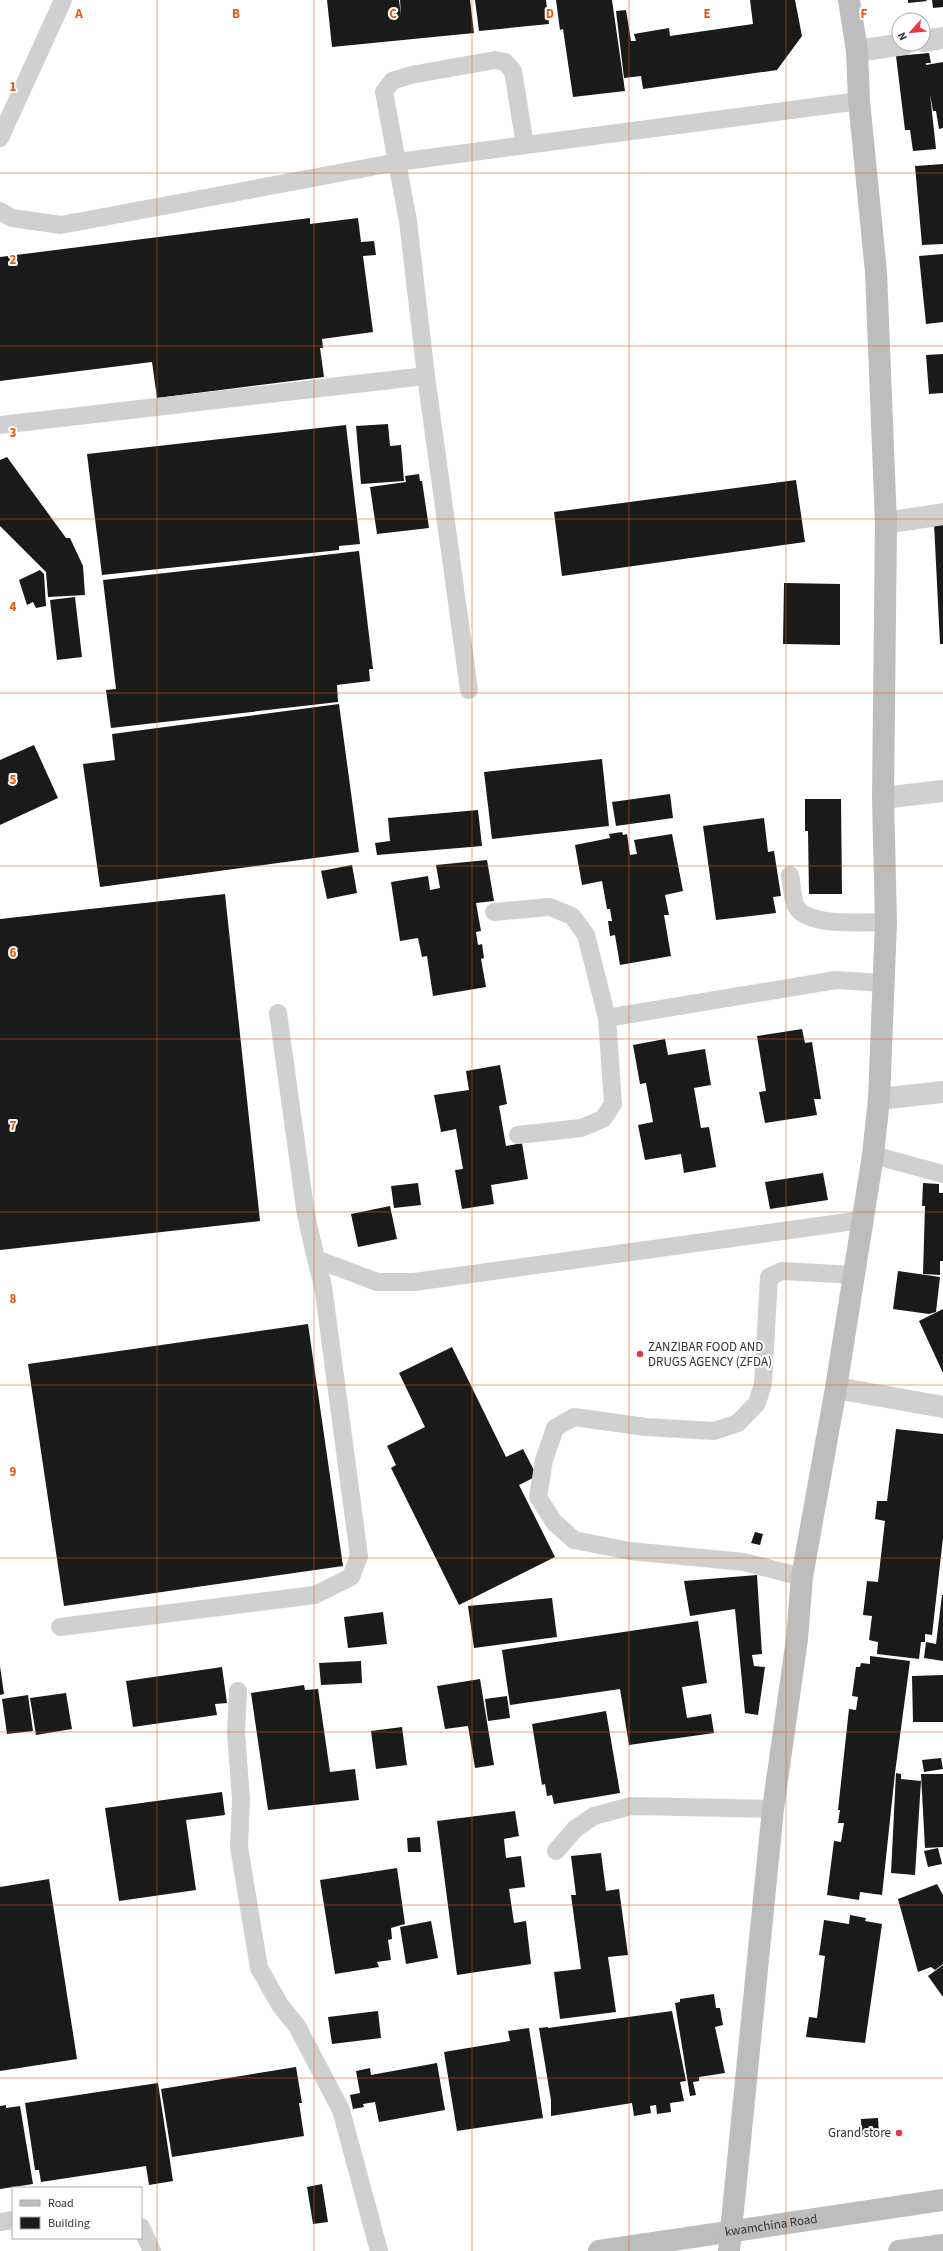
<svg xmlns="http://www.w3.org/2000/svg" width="943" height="2251" font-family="'Source Sans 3',sans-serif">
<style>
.building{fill:#1a1a1a}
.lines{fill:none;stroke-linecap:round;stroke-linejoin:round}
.lane{stroke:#d0d0d0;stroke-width:18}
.street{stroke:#d0d0d0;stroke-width:22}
.secondary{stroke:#bdbdbd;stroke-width:22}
.grid{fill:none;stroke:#e8590c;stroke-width:1;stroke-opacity:0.55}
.poi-dot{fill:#e63946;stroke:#fff;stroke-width:1.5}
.labels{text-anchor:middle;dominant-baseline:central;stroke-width:4;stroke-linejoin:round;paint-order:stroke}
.poi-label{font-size:13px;fill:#333;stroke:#fff;text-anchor:start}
.street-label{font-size:13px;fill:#333;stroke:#fff}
.grid-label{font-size:13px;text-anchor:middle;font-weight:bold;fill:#e8590c;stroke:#fff;stroke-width:4;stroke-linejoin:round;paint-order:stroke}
</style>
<rect width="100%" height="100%" fill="#fff"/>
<path class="building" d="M 327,0 L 399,0 L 401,15 L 400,0 L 470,0 L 474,33 L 332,47 Z
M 475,0 L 546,0 L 549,24 L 479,31 Z
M 556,0 L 612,0 L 625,91 L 573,97 L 563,29 L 560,30 Z
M 750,0 L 795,0 L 802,36 L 777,70 L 643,89 L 641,76 L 624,78 L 616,11 L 626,10 L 631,41 L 636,41 L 634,34 L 669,28 L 670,36 L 753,24 Z
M 908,0 L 926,0 L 927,1 L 908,3 Z
M 932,0 L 943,0 L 943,7 L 933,8 Z
M 929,53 L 931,63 L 926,63 L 926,65 L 943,62 L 943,128 L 939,129 L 936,111 L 933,111 L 930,94 L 936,149 L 913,151 L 910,130 L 905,130 L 896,56 Z
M 943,164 L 943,244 L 922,245 L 915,166 Z
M 310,218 L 310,224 L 358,218 L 361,242 L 374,241 L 376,255 L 363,256 L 373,332 L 322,339 L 323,348 L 320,348 L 324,377 L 157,398 L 152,362 L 0,381 L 0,257 Z
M 943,254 L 943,322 L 926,324 L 919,256 Z
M 943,354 L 943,393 L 929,394 L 926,355 Z
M 388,424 L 390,446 L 401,445 L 404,481 L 361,484 L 356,426 Z
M 346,425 L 360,544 L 339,546 L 339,550 L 102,575 L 87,454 Z
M 7,457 L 66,538 L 70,538 L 83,566 L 85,595 L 48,597 L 46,572 L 0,526 L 0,460 Z
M 419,474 L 420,481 L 422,481 L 429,528 L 377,534 L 370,487 L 406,482 L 405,476 Z
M 796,480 L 805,542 L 562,576 L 554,512 Z
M 943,522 L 943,644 L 940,644 L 934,523 Z
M 359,551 L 373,669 L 369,669 L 370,681 L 337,685 L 338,702 L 111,728 L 106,690 L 116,689 L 103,580 Z
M 40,570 L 44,574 L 46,606 L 36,608 L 33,602 L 27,605 L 19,580 Z
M 784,583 L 840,584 L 840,645 L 783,644 Z
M 75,597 L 82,657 L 57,660 L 50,600 Z
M 339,704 L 359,852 L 100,887 L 83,764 L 115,760 L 112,734 Z
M 34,745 L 58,798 L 0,825 L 0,760 Z
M 602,759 L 609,826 L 492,839 L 484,772 Z
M 670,794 L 673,818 L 616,826 L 612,802 Z
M 805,799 L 841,799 L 842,894 L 809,894 L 808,831 L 805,831 Z
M 478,810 L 482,846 L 377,855 L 375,843 L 390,841 L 388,818 Z
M 764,818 L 768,852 L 774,851 L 781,896 L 773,897 L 776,913 L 716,920 L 703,826 Z
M 622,832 L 623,835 L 627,834 L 630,855 L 637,854 L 634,840 L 672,834 L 683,891 L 665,895 L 669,915 L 664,915 L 671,956 L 620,965 L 615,935 L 610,936 L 608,921 L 612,921 L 610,909 L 607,909 L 602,881 L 582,885 L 575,845 L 610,838 L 609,834 Z
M 487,860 L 494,901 L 476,903 L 481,931 L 476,932 L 478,945 L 482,944 L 484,958 L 481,959 L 486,987 L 433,996 L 427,956 L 422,957 L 418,938 L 400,941 L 391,882 L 428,876 L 430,890 L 440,888 L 436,865 Z
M 352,865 L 357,893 L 327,899 L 321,871 Z
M 225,894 L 260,1221 L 0,1250 L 0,919 Z
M 802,1029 L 805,1043 L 812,1042 L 821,1099 L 814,1099 L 817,1115 L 765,1123 L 759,1092 L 766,1091 L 757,1036 Z
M 665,1039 L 668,1055 L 705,1049 L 711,1085 L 694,1088 L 701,1128 L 709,1127 L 716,1167 L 684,1173 L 681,1154 L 645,1160 L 638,1125 L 653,1122 L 646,1083 L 640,1084 L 633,1045 Z
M 500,1065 L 507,1104 L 499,1106 L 506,1146 L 522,1143 L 528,1179 L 491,1185 L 494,1204 L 462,1209 L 455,1170 L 463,1169 L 456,1129 L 441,1132 L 434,1095 L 469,1090 L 466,1071 Z
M 823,1173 L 828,1200 L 770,1209 L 765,1182 Z
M 418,1183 L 421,1205 L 394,1208 L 391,1186 Z
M 923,1183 L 939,1184 L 939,1193 L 943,1193 L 943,1261 L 940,1261 L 940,1275 L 923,1274 L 925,1206 L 922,1206 Z
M 390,1206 L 397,1239 L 358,1247 L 351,1214 Z
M 898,1271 L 940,1277 L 936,1312 L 929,1314 L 893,1309 Z
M 943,1309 L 943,1373 L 919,1321 Z
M 308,1324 L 343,1566 L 64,1606 L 28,1364 Z
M 452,1347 L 506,1457 L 523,1449 L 537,1476 L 519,1485 L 555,1557 L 459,1605 L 391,1468 L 396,1465 L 387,1446 L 425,1427 L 399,1373 Z
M 896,1429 L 943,1434 L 943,1538 L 932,1635 L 925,1634 L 925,1642 L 921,1642 L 919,1659 L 877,1654 L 878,1642 L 869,1640 L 872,1616 L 863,1615 L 867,1581 L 878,1582 L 885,1521 L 875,1519 L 877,1501 L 887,1501 Z
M 755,1532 L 763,1534 L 760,1545 L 751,1543 Z
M 757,1575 L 762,1654 L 752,1655 L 754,1666 L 765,1667 L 758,1715 L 745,1713 L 735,1609 L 690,1616 L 684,1581 Z
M 942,1595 L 943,1595 L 943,1661 L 924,1658 L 926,1642 L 936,1644 Z
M 552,1598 L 557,1637 L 474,1648 L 468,1606 Z
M 383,1612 L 387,1644 L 348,1648 L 344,1617 Z
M 698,1621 L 707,1683 L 682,1687 L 687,1718 L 711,1714 L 714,1733 L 629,1745 L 620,1689 L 510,1705 L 502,1650 Z
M 870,1656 L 910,1661 L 895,1773 L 882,1895 L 860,1892 L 859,1900 L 827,1895 L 834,1841 L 841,1842 L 844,1823 L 838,1823 L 840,1810 L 838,1810 L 849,1709 L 856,1710 L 858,1697 L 852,1696 L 856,1667 L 860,1667 L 861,1663 L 870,1664 Z
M 361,1661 L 362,1683 L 321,1685 L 319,1663 Z
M 0,1666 L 4,1694 L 0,1695 Z
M 222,1667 L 227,1703 L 215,1704 L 217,1715 L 133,1727 L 126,1681 Z
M 943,1675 L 943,1722 L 913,1722 L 912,1676 Z
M 480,1679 L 494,1765 L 475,1768 L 468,1726 L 445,1729 L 437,1686 Z
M 304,1685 L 305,1690 L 318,1689 L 330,1772 L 355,1769 L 359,1800 L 268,1810 L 251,1693 Z
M 66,1693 L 72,1729 L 36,1735 L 30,1698 Z
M 28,1695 L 33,1731 L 7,1734 L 2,1699 Z
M 507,1696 L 510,1718 L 488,1721 L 485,1699 Z
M 606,1711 L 620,1793 L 554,1804 L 552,1795 L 547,1796 L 545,1784 L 542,1785 L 532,1724 Z
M 402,1727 L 407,1765 L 376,1769 L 371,1731 Z
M 941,1758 L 943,1769 L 924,1772 L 922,1760 Z
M 896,1773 L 901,1774 L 901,1779 L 921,1781 L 915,1875 L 891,1873 Z
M 921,1774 L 943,1774 L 943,1847 L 925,1848 Z
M 222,1792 L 225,1815 L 186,1820 L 196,1890 L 119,1901 L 105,1808 Z
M 515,1811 L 519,1836 L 504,1839 L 506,1858 L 521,1856 L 525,1887 L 509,1889 L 514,1923 L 526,1921 L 531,1964 L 457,1975 L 437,1821 Z
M 420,1837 L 421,1852 L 408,1852 L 407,1838 Z
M 938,1848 L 942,1864 L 928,1867 L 924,1851 Z
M 601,1853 L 606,1891 L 619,1889 L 628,1955 L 608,1957 L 616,2012 L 560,2019 L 554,1972 L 581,1969 L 571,1895 L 576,1895 L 571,1856 Z
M 397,1868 L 405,1924 L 391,1928 L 392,1939 L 388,1940 L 391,1960 L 377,1962 L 379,1967 L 335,1974 L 320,1880 Z
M 49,1879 L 77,2059 L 0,2071 L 0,1887 Z
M 937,1884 L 943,1895 L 943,1964 L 935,1970 L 931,1967 L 918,1972 L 898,1899 Z
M 850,1915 L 866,1918 L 865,1921 L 882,1924 L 865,2043 L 806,2037 L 809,2017 L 817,2018 L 825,1956 L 819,1955 L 824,1920 L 849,1924 Z
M 431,1921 L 438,1958 L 406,1964 L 400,1927 Z
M 943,1965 L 943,1997 L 928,1976 Z
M 714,1994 L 716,2008 L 720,2008 L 723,2025 L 715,2027 L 725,2073 L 699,2077 L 699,2081 L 693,2082 L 696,2095 L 690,2096 L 675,2003 L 680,2002 L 680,1999 Z
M 378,2011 L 381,2038 L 332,2044 L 328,2017 Z
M 672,2011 L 686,2081 L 680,2082 L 684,2101 L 670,2103 L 671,2112 L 657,2114 L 656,2105 L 650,2106 L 651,2113 L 634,2116 L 632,2103 L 551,2116 L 551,2100 L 539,2028 L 548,2027 L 548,2028 Z
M 529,2028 L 543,2118 L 457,2131 L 444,2052 L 510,2041 L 508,2031 Z
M 437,2063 L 445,2110 L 379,2122 L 375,2102 L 363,2104 L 364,2107 L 353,2109 L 350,2095 L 360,2093 L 356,2071 L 370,2068 L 371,2075 Z
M 296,2067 L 302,2103 L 299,2103 L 304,2136 L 172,2157 L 161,2089 Z
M 158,2083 L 173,2181 L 149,2185 L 146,2166 L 41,2182 L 39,2170 L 35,2170 L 25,2103 Z
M 6,2105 L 6,2108 L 20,2106 L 33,2184 L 0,2189 L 0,2106 Z
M 878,2118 L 879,2133 L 862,2135 L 861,2119 Z
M 322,2184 L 328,2222 L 313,2224 L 307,2187 Z"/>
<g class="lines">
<path class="lane" d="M 0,138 L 63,0
M 0,211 L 12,218 L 61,225 L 398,162 L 859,101
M 0,425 L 426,376
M 469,690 L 426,376 L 408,221 L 384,92 L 392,81 L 411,75 L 495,60 L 505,62 L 513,71 L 525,145
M 790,875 C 792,884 792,901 797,908 C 811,927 863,922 886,922
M 494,912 L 550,907 L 572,916 L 586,935 L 607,1018 L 613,1104 L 603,1119 L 581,1128 L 518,1135
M 278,1013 L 306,1215 L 316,1259 L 377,1282 L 414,1282 L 862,1220
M 607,1018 L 836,980 L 883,983
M 873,1155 L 943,1174
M 802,1577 L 744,1562 L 630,1551 L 574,1540 L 554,1522 L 538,1497 L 544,1460 L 555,1428 L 574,1417 L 646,1427 L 714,1431 L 738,1423 L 757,1403 L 763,1384 L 769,1277 L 782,1271 L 854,1275
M 60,1627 L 315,1595 L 351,1577 L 359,1556 L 323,1286 L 316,1259
M 238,1691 L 236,1733 L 241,1799 L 239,1847 L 259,1968 L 280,2005 L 297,2026 L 341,2110 L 379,2251
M 556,1851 L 575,1829 L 594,1816 L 631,1806 L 773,1809
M 0,2222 L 13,2220
M 141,2227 L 152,2251"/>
<path class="street" d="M 923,41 L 943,38
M 857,51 L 904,44
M 886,523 L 943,514
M 883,798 L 943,791
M 879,1099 L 943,1092
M 836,1388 L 943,1407"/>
<g class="secondary">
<path id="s1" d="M 599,2251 L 943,2200"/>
<path d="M 729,2251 L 773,1809 L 797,1639 L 802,1577 L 836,1388 L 873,1155 L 879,1099 L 886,922 L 883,798 L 886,523 L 876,272 L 859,101 L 857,51 L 849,0"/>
<path d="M 899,2251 L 943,2245"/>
</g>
</g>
<path class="grid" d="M 157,0 L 157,2251M 314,0 L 314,2251M 472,0 L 472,2251M 629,0 L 629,2251M 786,0 L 786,2251M 0,173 L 943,173M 0,346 L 943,346M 0,519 L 943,519M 0,693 L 943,693M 0,866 L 943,866M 0,1039 L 943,1039M 0,1212 L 943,1212M 0,1385 L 943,1385M 0,1558 L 943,1558M 0,1732 L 943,1732M 0,1905 L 943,1905M 0,2078 L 943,2078"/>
<g class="poi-dot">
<circle cx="640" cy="1354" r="4"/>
<circle cx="899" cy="2133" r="4"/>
</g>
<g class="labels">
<g class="poi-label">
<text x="648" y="1347">ZANZIBAR FOOD AND<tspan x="648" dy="15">DRUGS AGENCY (ZFDA)</tspan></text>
<text x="891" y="2133" text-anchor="end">Grand store</text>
</g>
<g class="street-label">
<text stroke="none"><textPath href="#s1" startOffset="174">kwamchina Road</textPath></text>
</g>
</g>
<g class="grid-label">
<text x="79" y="18">A</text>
<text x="236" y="18">B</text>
<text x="393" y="18">C</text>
<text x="550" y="18">D</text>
<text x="707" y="18">E</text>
<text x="864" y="18">F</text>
<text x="13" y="91">1</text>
<text x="13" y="264">2</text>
<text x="13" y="437">3</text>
<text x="13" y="611">4</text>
<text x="13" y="784">5</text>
<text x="13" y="957">6</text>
<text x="13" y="1130">7</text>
<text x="13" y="1303">8</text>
<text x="13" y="1476">9</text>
</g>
<rect x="12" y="2187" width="130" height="52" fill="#ffffff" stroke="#adadad"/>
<rect x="20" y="2200" width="20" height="6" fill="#bdbdbd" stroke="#adadad"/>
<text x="48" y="2207" font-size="12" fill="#333333">Road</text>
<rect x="20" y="2217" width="20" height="12" fill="#1a1a1a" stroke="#adadad"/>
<text x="48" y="2227" font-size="12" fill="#333333">Building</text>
<g transform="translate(911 32) rotate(243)"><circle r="19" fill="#ffffff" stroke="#adadad"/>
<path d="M0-3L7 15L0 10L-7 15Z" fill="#e63946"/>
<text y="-6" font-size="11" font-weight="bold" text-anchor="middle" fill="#333333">N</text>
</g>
</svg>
